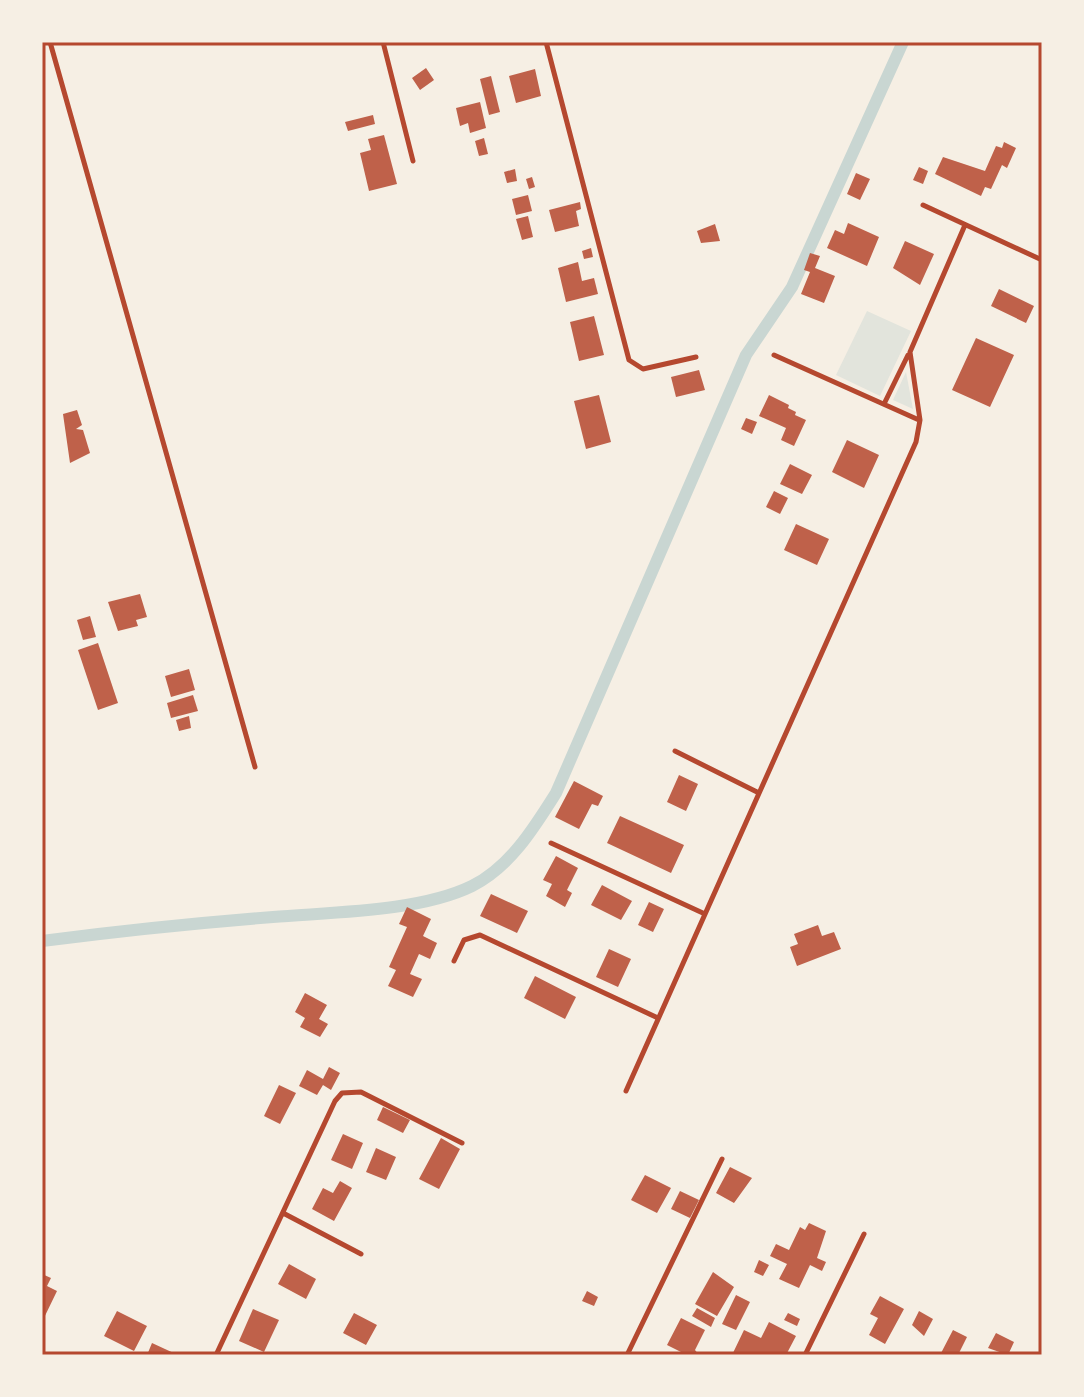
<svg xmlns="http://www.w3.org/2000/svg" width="1084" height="1397" font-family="'Titillium Web',sans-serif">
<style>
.green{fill:#e2e4dc}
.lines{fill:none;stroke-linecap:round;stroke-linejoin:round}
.canal{stroke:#c9d6d2;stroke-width:12}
.building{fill:#bf614a}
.minor{stroke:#b5482f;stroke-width:5}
.neatline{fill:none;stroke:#b5482f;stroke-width:3}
</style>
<rect width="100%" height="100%" fill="#f6efe4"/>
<path class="green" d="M 867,311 L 911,331 L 880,396 L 836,375 Z
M 906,372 L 913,409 L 893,400 Z"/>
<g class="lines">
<path class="canal" d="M 42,941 C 119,931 196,923 273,917 C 331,912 419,912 472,886 C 510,867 534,828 556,793 L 746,355 L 792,287 L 903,42"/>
</g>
<path class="building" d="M 426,68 L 434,80 L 420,90 L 412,78 Z
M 535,69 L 541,96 L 516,103 L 509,76 Z
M 491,76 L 500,112 L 489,115 L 480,79 Z
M 480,102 L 486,128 L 470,133 L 468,123 L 460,126 L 456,108 Z
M 373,115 L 375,124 L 348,131 L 345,122 Z
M 384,135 L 397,184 L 369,191 L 360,153 L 371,150 L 368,139 Z
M 484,138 L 488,154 L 479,156 L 475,141 Z
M 1004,142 L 1016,148 L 1007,168 L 1002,165 L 991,189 L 985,187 L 981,196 L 935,174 L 943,157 L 985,171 L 996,146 L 1002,148 Z
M 919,167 L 928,171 L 923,184 L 913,180 Z
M 515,169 L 517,181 L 507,183 L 504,172 Z
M 856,173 L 870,179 L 860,200 L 847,194 Z
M 532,177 L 535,187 L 529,189 L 526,179 Z
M 528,195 L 532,211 L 516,215 L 512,199 Z
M 580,202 L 581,209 L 576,211 L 579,226 L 555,232 L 549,210 Z
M 528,216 L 533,237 L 522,240 L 516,219 Z
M 848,223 L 879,237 L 867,266 L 827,248 L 835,230 L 844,234 Z
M 715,224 L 720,241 L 701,243 L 697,231 Z
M 905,241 L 934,254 L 920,285 L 893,268 Z
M 591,248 L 593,257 L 584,259 L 582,251 Z
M 810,253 L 820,256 L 815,268 L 835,276 L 824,303 L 801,294 L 810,272 L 804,270 Z
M 578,262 L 582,281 L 594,278 L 598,294 L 566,302 L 558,268 Z
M 999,289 L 1034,306 L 1026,323 L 991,306 Z
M 594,316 L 604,355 L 579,361 L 570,322 Z
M 976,338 L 1014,355 L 990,407 L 952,390 Z
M 699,370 L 705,390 L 676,397 L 671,377 Z
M 599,395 L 611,442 L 586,449 L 574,401 Z
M 769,395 L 789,405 L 788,408 L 796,412 L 795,415 L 806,420 L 794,446 L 781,440 L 786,428 L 759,416 Z
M 77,410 L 82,425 L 76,429 L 83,430 L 90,453 L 70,463 L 63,414 Z
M 746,418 L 757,422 L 752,434 L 741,429 Z
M 847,440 L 879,455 L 864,488 L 832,472 Z
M 790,464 L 812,475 L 802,494 L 780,484 Z
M 774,491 L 788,498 L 780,514 L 766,507 Z
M 796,524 L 829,539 L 817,565 L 784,550 Z
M 140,594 L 147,617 L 136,620 L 138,626 L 118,631 L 108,602 Z
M 90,616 L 96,637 L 83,640 L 77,620 Z
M 98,643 L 118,703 L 98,710 L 78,650 Z
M 189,669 L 195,690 L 171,697 L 165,676 Z
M 193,695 L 198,711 L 171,718 L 167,703 Z
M 189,716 L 191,728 L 179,731 L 176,720 Z
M 679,775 L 698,784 L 686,811 L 667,802 Z
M 574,781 L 603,796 L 598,806 L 592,804 L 579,829 L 555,817 Z
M 620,816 L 684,845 L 671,873 L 607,843 Z
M 556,856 L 578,868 L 567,890 L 572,893 L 565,907 L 546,896 L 552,884 L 543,880 Z
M 602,885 L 632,901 L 621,920 L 591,905 Z
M 491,894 L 528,911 L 517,933 L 480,916 Z
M 649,902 L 664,909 L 653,932 L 638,925 Z
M 407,907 L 431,919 L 423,936 L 437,943 L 430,959 L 419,954 L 410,974 L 422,979 L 413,997 L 388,986 L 396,970 L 389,967 L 407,927 L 399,924 Z
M 818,925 L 822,936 L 834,932 L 841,949 L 797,966 L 790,947 L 798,944 L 794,934 Z
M 609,949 L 631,959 L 618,987 L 596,977 Z
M 535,976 L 576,997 L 565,1019 L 524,998 Z
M 305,993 L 327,1005 L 319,1019 L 328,1024 L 320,1037 L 300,1027 L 305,1018 L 295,1012 Z
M 329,1067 L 340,1073 L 331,1090 L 323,1085 L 317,1095 L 299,1086 L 307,1070 L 323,1079 Z
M 279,1085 L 296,1093 L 280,1124 L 264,1116 Z
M 383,1107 L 410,1120 L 403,1133 L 377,1120 Z
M 343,1134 L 363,1143 L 352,1169 L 331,1160 Z
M 441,1138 L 460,1149 L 439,1189 L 419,1179 Z
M 376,1148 L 396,1157 L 386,1180 L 366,1172 Z
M 730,1167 L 752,1178 L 734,1203 L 716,1193 Z
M 645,1175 L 671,1188 L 657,1213 L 631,1200 Z
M 340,1181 L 352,1188 L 334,1221 L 312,1209 L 323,1188 L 333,1193 Z
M 680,1191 L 699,1200 L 690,1218 L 671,1209 Z
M 809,1223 L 826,1231 L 817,1258 L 826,1262 L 822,1271 L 810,1265 L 799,1288 L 779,1279 L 787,1264 L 770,1256 L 776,1244 L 789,1250 L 800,1227 L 805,1230 Z
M 759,1260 L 769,1265 L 763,1276 L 754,1272 Z
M 289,1264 L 316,1279 L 306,1299 L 278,1284 Z
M 713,1272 L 734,1287 L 717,1316 L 695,1304 Z
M 42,1274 L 51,1278 L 47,1286 L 57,1291 L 42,1322 Z
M 587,1291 L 598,1297 L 594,1306 L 582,1301 Z
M 736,1295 L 750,1302 L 736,1330 L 722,1324 Z
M 880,1296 L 904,1309 L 885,1344 L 869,1335 L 878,1318 L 870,1314 Z
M 697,1308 L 715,1318 L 711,1327 L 692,1316 Z
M 253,1309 L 279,1320 L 264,1352 L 239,1341 Z
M 117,1311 L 147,1326 L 134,1351 L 104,1336 Z
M 919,1311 L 933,1319 L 924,1336 L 912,1325 Z
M 354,1313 L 377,1325 L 366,1345 L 343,1333 Z
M 788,1313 L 800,1319 L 797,1326 L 784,1320 Z
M 681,1318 L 705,1330 L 695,1350 L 699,1355 L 687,1355 L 667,1345 Z
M 769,1322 L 796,1336 L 786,1355 L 732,1355 L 744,1330 L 761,1338 Z
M 953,1330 L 967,1337 L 958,1355 L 940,1355 Z
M 996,1333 L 1014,1342 L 1008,1355 L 988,1348 Z
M 152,1343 L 178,1355 L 147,1355 Z"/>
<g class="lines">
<path class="minor" d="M 50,42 L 255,767
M 383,42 L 413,161
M 546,42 L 629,360 L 643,369 L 696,357
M 923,205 L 1042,260
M 774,355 L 919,420
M 884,404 L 908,355
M 675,751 L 759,793
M 551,843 L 705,914
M 454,961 L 464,940 L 480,935 L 658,1018
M 626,1091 L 916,442 L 920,420 L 910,352 L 965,225
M 283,1213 L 361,1254
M 216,1355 L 335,1101 L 342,1093 L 361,1092 L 462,1143
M 627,1355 L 722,1159
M 805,1355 L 864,1234"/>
</g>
<rect width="1084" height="1397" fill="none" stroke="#f6efe4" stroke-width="88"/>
<rect x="44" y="44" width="996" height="1309" class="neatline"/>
</svg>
